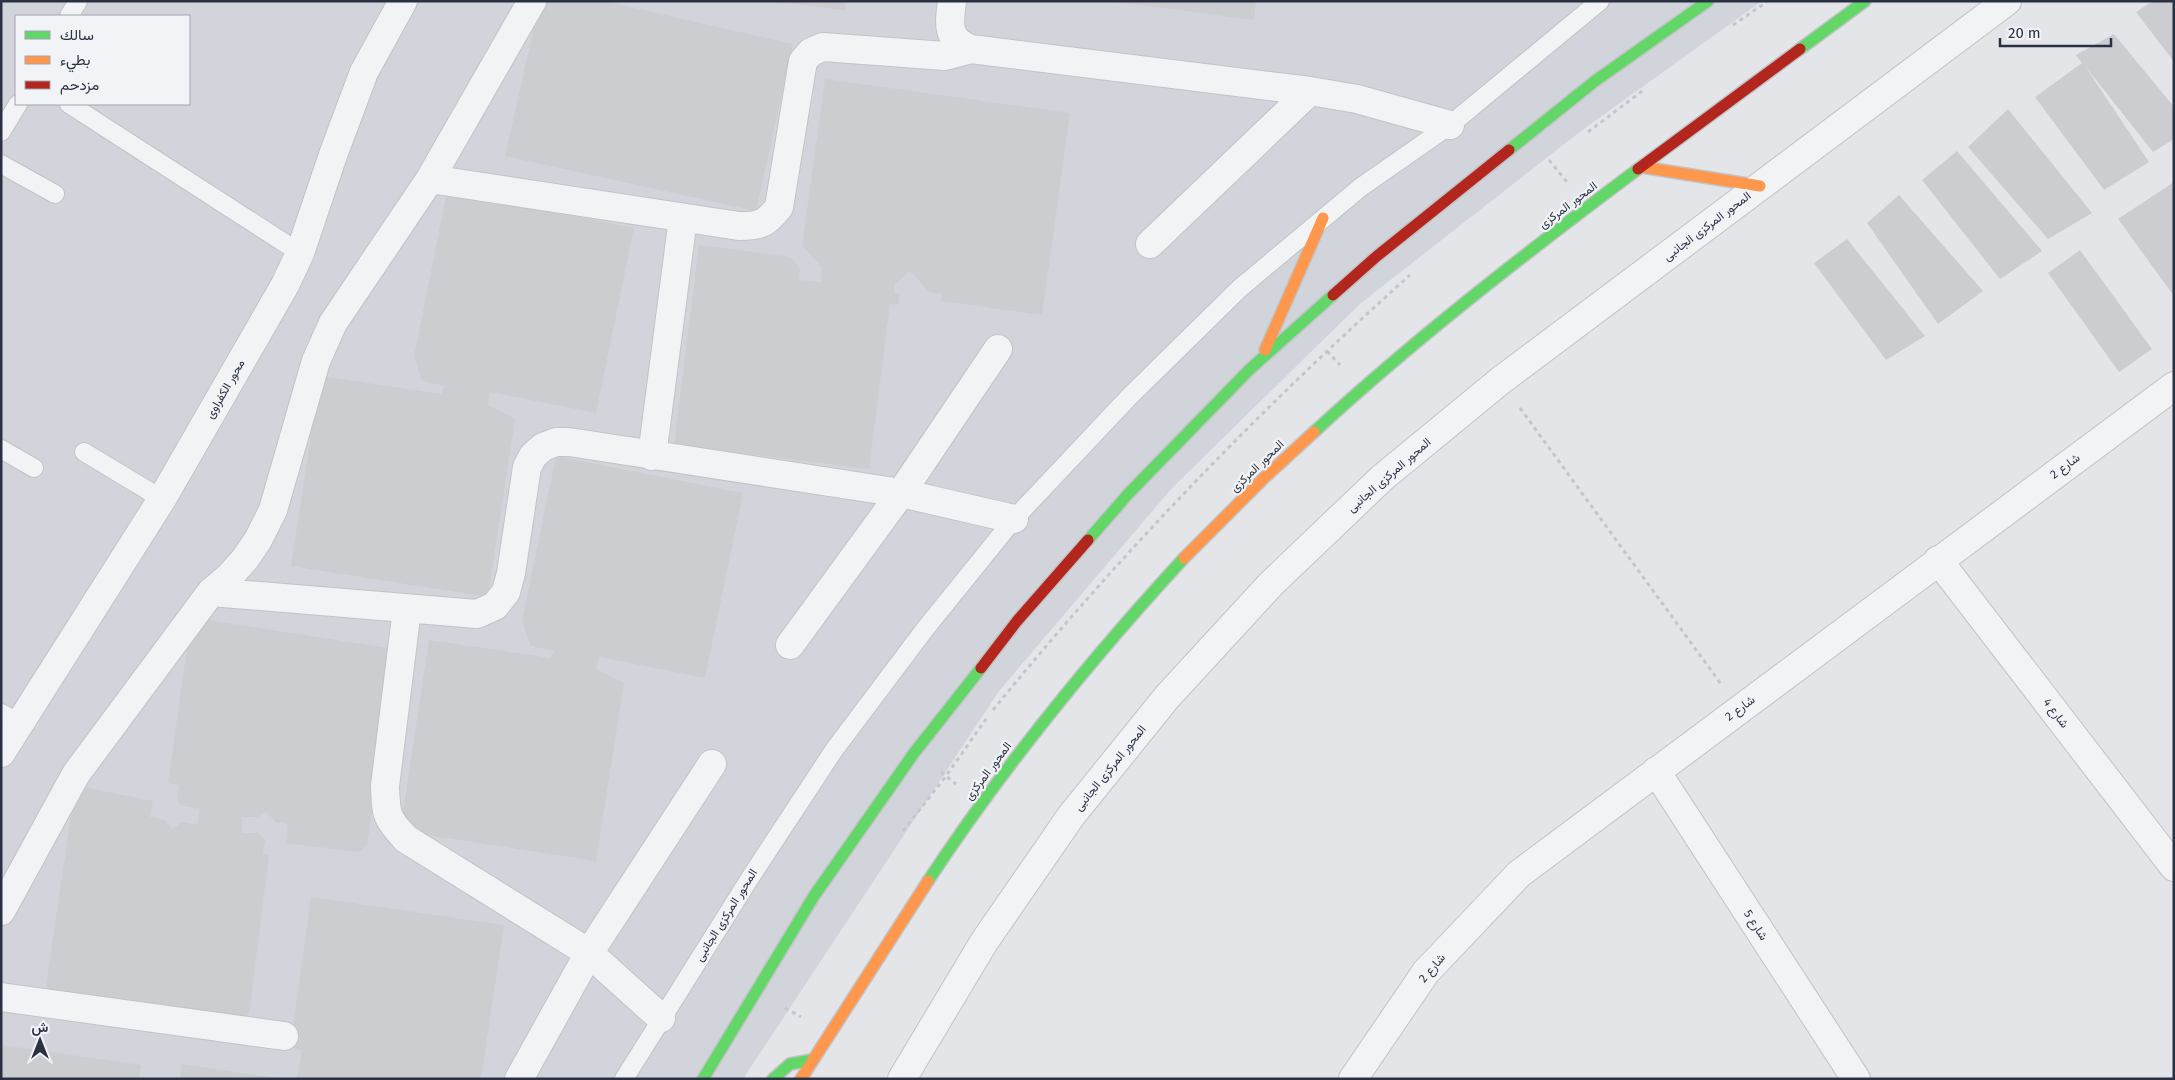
<svg xmlns="http://www.w3.org/2000/svg" width="2175" height="1080" font-family="'Fira Sans',Vazirmatn,sans-serif">
<style>
.built{fill:#d2d4db;fill-rule:evenodd}
.building{fill:#cccdd0}
.lines{fill:none;stroke-linecap:round;stroke-linejoin:round}
.lane-casing{stroke:#c2c3c6;stroke-width:20}
.street-casing{stroke:#c2c3c6;stroke-width:30}
.fast-casing{stroke:#c2c3c6;stroke-width:14}
.slow-casing{stroke:#c2c3c6;stroke-width:14}
.jam-casing{stroke:#c2c3c6;stroke-width:14}
.path{stroke:#c4c6ca;stroke-width:3;stroke-dasharray:4 4;stroke-linecap:butt}
.lane{stroke:#f2f3f5;stroke-width:18}
.street{stroke:#f2f3f5;stroke-width:28}
.fast{stroke:#63d668;stroke-width:11}
.slow{stroke:#ff974d;stroke-width:11}
.jam{stroke:#b3261e;stroke-width:11}
.labels{text-anchor:middle;dominant-baseline:central;stroke-width:4.5;stroke-linejoin:round;paint-order:stroke}
.street-label{font-size:12px;fill:#2a3142;stroke:#f1f3f7}
</style>
<rect width="100%" height="100%" fill="#e4e5e8"/>
<path class="built" d="M 1,1 L 1762,1 L 1581,131 L 1361,303 L 1172,488 L 999,691 L 743,1079 L 1,1079 ZM 16,16 L 189,16 L 189,104 L 16,104 Z"/>
<path class="building" d="M 540,1 L 604,1 L 793,44 L 756,211 L 505,156 Z
M 767,1 L 846,1 L 845,10 Z
M 1110,1 L 1256,1 L 1254,20 Z
M 2153,1 L 2174,1 L 2174,62 L 2136,12 Z
M 2114,34 L 2174,107 L 2174,139 L 2153,152 L 2085,66 L 2149,162 L 2104,190 L 2035,97 L 2082,63 L 2076,55 Z
M 825,79 L 1070,113 L 1042,315 L 941,301 L 942,294 L 929,292 L 910,271 L 895,284 L 894,293 L 900,294 L 898,305 L 890,304 L 869,469 L 674,445 L 699,245 L 791,257 L 800,269 L 799,280 L 821,282 L 822,267 L 802,246 Z
M 2008,109 L 2092,213 L 2048,239 L 1968,147 Z
M 1957,151 L 2042,251 L 2000,279 L 1922,180 Z
M 2174,182 L 2174,296 L 2118,219 Z
M 447,191 L 634,228 L 596,413 L 490,392 L 488,405 L 515,419 L 488,597 L 291,566 L 320,376 L 441,394 L 445,386 L 422,381 L 414,357 Z
M 1899,195 L 1983,291 L 1938,324 L 1867,223 Z
M 1847,239 L 1925,336 L 1886,360 L 1814,263 Z
M 2080,250 L 2152,349 L 2119,372 L 2048,273 Z
M 556,456 L 743,493 L 705,678 L 599,657 L 596,669 L 624,683 L 596,861 L 400,831 L 429,640 L 550,658 L 554,651 L 531,646 L 522,621 Z
M 201,619 L 388,648 L 396,657 L 367,845 L 359,852 L 286,843 L 288,824 L 275,822 L 266,811 L 258,817 L 242,817 L 242,833 L 258,833 L 265,840 L 263,854 L 269,855 L 249,1014 L 241,1020 L 51,992 L 46,985 L 74,795 L 84,787 L 153,801 L 150,817 L 165,820 L 172,829 L 182,822 L 197,825 L 200,809 L 182,806 L 177,801 L 179,785 L 168,783 L 190,627 Z
M 311,897 L 504,925 L 481,1079 L 297,1079 L 302,1050 L 290,1048 Z
M 1,1045 L 141,1065 L 139,1079 L 1,1079 Z
M 182,1064 L 277,1078 L 276,1079 L 180,1079 Z"/>
<g class="lines">
<defs>
<path id="lane" d="M 69,16 L 78,1
M 69,104 L 300,253
M 1,132 L 18,104
M 1,164 L 55,194
M 1,449 L 34,468
M 84,452 L 162,499
M 1,713 L 20,723
M 624,1079 L 750,878 L 834,750 L 925,629 L 1014,519 L 1129,397 L 1240,288 L 1361,187 L 1450,125 L 1600,1"/>
<path id="street" d="M 952,1 C 949,25 946,39 971,49 L 1310,91 L 1357,99 L 1450,125
M 430,179 L 739,226 C 760,226 766,224 779,207 L 803,61 L 811,52 L 823,47 L 945,56 L 971,49
M 1150,244 L 1310,91
M 652,456 L 683,218
M 1938,560 L 2174,867
M 211,592 L 477,614 L 495,606 L 506,592 L 511,573 L 527,467 L 533,456 L 543,447 L 556,442 L 569,442 L 901,493 L 1014,519
M 407,609 L 385,786 C 386,815 386,818 406,839 L 589,953 L 661,1018
M 790,645 L 901,493 L 998,349
M 1,753 L 162,499 L 285,285 L 300,253 L 333,155 L 364,72 L 403,1
M 1656,771 L 1856,1079
M 1,911 L 76,774 L 211,592 L 229,577 L 245,559 L 258,540 L 273,510 L 316,361 L 333,323 L 430,179 L 532,1
M 1,997 L 284,1036
M 519,1079 L 589,953 L 712,764
M 902,1079 L 984,942 L 1071,816 L 1167,697 L 1271,584 L 1382,478 L 1500,381 L 2007,1
M 1353,1079 L 1426,972 L 1519,874 L 2174,386"/>
<path id="fast" d="M 1800,49 L 1865,1
M 1509,150 L 1595,81 L 1708,1
M 1314,432 C 1416,338 1526,253 1638,169
M 1088,540 L 1129,493 L 1249,370 L 1333,295
M 928,881 C 1004,766 1091,659 1184,558
M 703,1079 L 814,896 L 914,753 L 981,668
M 773,1079 L 790,1064 L 812,1060"/>
<path id="slow" d="M 1642,167 L 1760,186
M 1265,350 L 1323,218
M 1184,558 L 1265,477 L 1314,432
M 801,1079 L 928,881"/>
<path id="jam" d="M 1638,169 L 1800,49
M 1333,295 L 1377,256 L 1509,150
M 981,668 L 1017,621 L 1088,540"/>
</defs>
<use href="#lane" class="lane-casing"/>
<use href="#street" class="street-casing"/>
<use href="#fast" class="fast-casing"/>
<use href="#slow" class="slow-casing"/>
<use href="#jam" class="jam-casing"/>
<path class="path" d="M 1733,25 L 1768,1
M 1588,132 L 1645,89
M 1549,160 L 1567,182
M 1327,351 L 1340,365
M 1520,408 L 1721,684
M 993,710 C 1120,554 1259,410 1410,275
M 941,772 L 956,784
M 903,831 L 946,776 L 986,719
M 785,1008 L 801,1017"/>
<use href="#lane" class="lane"/>
<use href="#street" class="street"/>
<use href="#fast" class="fast"/>
<use href="#slow" class="slow"/>
<use href="#jam" class="jam"/>
</g>
<g class="labels">
<g class="street-label">
<text transform="translate(1568 205) rotate(-37)">المحور المركزى</text>
<text transform="translate(1707 226) rotate(-37)">المحور المركزى الجانبى</text>
<text transform="translate(225 389) rotate(-60)">محور الكفراوى</text>
<text transform="translate(1257 466) rotate(-44)">المحور المركزى</text>
<text transform="translate(2065 466) rotate(-37)">شارع 2</text>
<text transform="translate(1389 475) rotate(-41)">المحور المركزى الجانبى</text>
<text transform="translate(1740 708) rotate(-37)">شارع 2</text>
<text transform="translate(2056 713) rotate(53)">شارع 4</text>
<text transform="translate(1110 768) rotate(-51)">المحور المركزى الجانبى</text>
<text transform="translate(988 771) rotate(-53)">المحور المركزى</text>
<text transform="translate(726 915) rotate(-58)">المحور المركزى الجانبى</text>
<text transform="translate(1756 925) rotate(57)">شارع 5</text>
<text transform="translate(1432 968) rotate(-50)">شارع 2</text>
</g>
</g>
<rect width="2175" height="1080" fill="none" stroke="#2a3142" stroke-width="5"/>
<rect x="15" y="15" width="175" height="90" fill="#f1f3f7" stroke="#a1a5af"/>
<rect x="25" y="31" width="25" height="8" fill="#63d668" stroke="#a1a5af"/>
<text x="60" y="40" font-size="15" fill="#2a3142">سالك</text>
<rect x="25" y="56" width="25" height="8" fill="#ff974d" stroke="#a1a5af"/>
<text x="60" y="65" font-size="15" fill="#2a3142">بطيء</text>
<rect x="25" y="81" width="25" height="8" fill="#b3261e" stroke="#a1a5af"/>
<text x="60" y="90" font-size="15" fill="#2a3142">مزدحم</text>
<g transform="translate(40 1040)" stroke="#f1f3f7" stroke-width="4" paint-order="stroke">
<path d="M0-4L9 19L0 12L-9 19Z" fill="#2a3142"/>
<text y="-8" font-size="14" font-weight="bold" text-anchor="middle" fill="#2a3142">ش</text>
</g>
<path d="M2000 38v8h111v-8" fill="none" stroke="#2a3142" stroke-width="2.5"/>
<text x="2008" y="38" font-size="15" fill="#2a3142" stroke="#f1f3f7" stroke-width="4" paint-order="stroke">20 m</text>
</svg>
